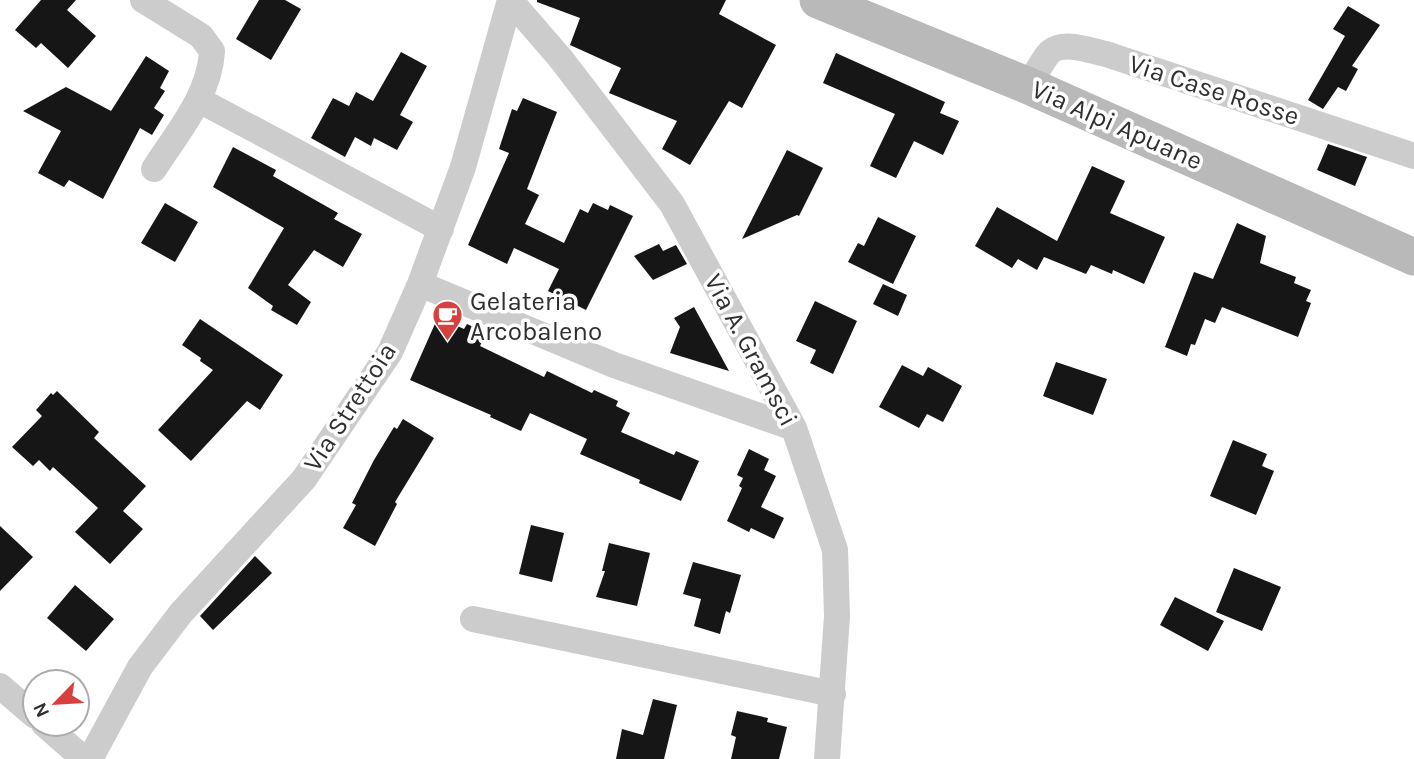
<svg xmlns="http://www.w3.org/2000/svg" width="1414" height="759" font-family="Karla,sans-serif">
<style>
.building{fill:#161616}
.lines{fill:none;stroke-linecap:round;stroke-linejoin:round}
.minor{stroke:#ccc;stroke-width:26}
.secondary{stroke:#b9b9b9;stroke-width:37}
.labels{text-anchor:middle;dominant-baseline:central;stroke-width:7;stroke-linejoin:round;paint-order:stroke}
.street-label{font-size:26px;fill:#2f2f2f;stroke:#fff}
.poi-label{font-size:26px;fill:#2f2f2f;stroke:#fff;text-anchor:start}
</style>
<rect width="100%" height="100%" fill="#fff"/>
<path class="building" d="M 41,0 L 76,0 L 67,10 L 96,36 L 68,68 L 41,43 L 36,48 L 15,30 Z
M 259,0 L 285,0 L 301,9 L 271,60 L 236,39 Z
M 537,0 L 726,0 L 719,14 L 776,45 L 742,108 L 729,101 L 690,165 L 662,149 L 677,121 L 609,93 L 621,68 L 570,45 L 580,18 L 537,2 Z
M 1348,6 L 1380,25 L 1352,66 L 1358,69 L 1346,91 L 1338,87 L 1323,109 L 1308,100 L 1345,36 L 1333,29 Z
M 401,52 L 427,66 L 400,115 L 413,122 L 397,150 L 374,138 L 371,146 L 355,137 L 345,157 L 311,138 L 333,98 L 349,106 L 356,92 L 373,101 Z
M 836,53 L 945,102 L 940,113 L 959,121 L 943,155 L 914,141 L 896,178 L 870,166 L 895,114 L 823,83 Z
M 146,56 L 169,71 L 160,88 L 165,91 L 154,108 L 164,115 L 152,135 L 140,128 L 103,199 L 69,180 L 64,187 L 38,173 L 61,131 L 23,111 L 66,87 L 111,111 Z
M 523,98 L 557,112 L 527,189 L 539,195 L 525,224 L 564,243 L 580,209 L 588,213 L 593,203 L 608,210 L 610,205 L 633,216 L 586,310 L 548,291 L 559,269 L 514,248 L 507,264 L 468,245 L 509,153 L 499,149 L 512,109 L 517,111 Z
M 1328,144 L 1367,157 L 1355,186 L 1317,170 Z
M 233,147 L 276,170 L 273,176 L 338,213 L 334,219 L 362,234 L 343,267 L 314,250 L 288,285 L 311,302 L 297,325 L 271,310 L 273,306 L 248,288 L 284,228 L 213,187 Z
M 787,150 L 823,168 L 799,216 L 797,215 L 742,239 Z
M 1092,166 L 1125,181 L 1110,213 L 1165,237 L 1144,284 L 1113,270 L 1112,274 L 1091,265 L 1086,274 L 1044,257 L 1037,270 L 1018,259 L 1012,268 L 975,246 L 997,207 L 1057,241 Z
M 165,203 L 198,222 L 175,262 L 141,243 Z
M 878,217 L 916,236 L 893,284 L 848,262 L 858,243 L 864,246 Z
M 1237,223 L 1266,236 L 1260,263 L 1296,277 L 1294,283 L 1311,290 L 1306,301 L 1311,303 L 1298,337 L 1222,307 L 1215,323 L 1205,319 L 1195,345 L 1191,344 L 1187,356 L 1165,347 L 1194,272 L 1213,279 Z
M 659,244 L 663,251 L 676,245 L 687,264 L 653,280 L 634,256 Z
M 883,284 L 907,295 L 898,316 L 873,304 Z
M 815,301 L 857,321 L 833,374 L 810,363 L 816,350 L 796,341 Z
M 694,307 L 729,371 L 670,353 L 680,327 L 674,318 Z
M 438,317 L 464,329 L 467,324 L 486,333 L 480,346 L 544,377 L 547,371 L 592,393 L 594,390 L 618,401 L 616,406 L 630,413 L 621,432 L 674,455 L 676,451 L 699,461 L 681,501 L 639,483 L 640,480 L 580,454 L 587,439 L 530,413 L 521,431 L 490,417 L 491,415 L 410,380 Z
M 200,319 L 283,375 L 260,410 L 247,401 L 191,461 L 158,430 L 213,370 L 200,361 L 201,358 L 182,345 Z
M 1056,362 L 1107,379 L 1093,415 L 1043,396 Z
M 902,365 L 923,376 L 928,367 L 962,386 L 943,422 L 927,414 L 919,428 L 879,407 Z
M 57,391 L 99,432 L 94,438 L 146,486 L 123,511 L 143,529 L 110,564 L 75,532 L 98,508 L 53,467 L 50,471 L 39,460 L 33,466 L 12,447 L 42,416 L 36,410 L 51,393 L 53,395 Z
M 403,419 L 434,438 L 395,502 L 397,504 L 375,546 L 343,528 L 356,505 L 352,503 L 374,460 L 394,427 L 397,429 Z
M 1233,440 L 1267,454 L 1262,466 L 1274,471 L 1256,515 L 1210,496 Z
M 749,449 L 769,459 L 764,470 L 776,476 L 761,507 L 784,518 L 774,539 L 751,528 L 749,532 L 727,521 L 742,488 L 739,486 L 743,478 L 737,475 Z
M 531,525 L 564,533 L 552,582 L 519,574 Z
M 0,526 L 33,557 L 0,591 Z
M 609,543 L 650,553 L 637,606 L 596,597 L 605,571 L 602,571 Z
M 255,556 L 272,573 L 213,630 L 200,616 Z
M 693,562 L 741,575 L 730,613 L 726,611 L 720,634 L 694,626 L 701,599 L 683,594 Z
M 1234,568 L 1281,587 L 1262,631 L 1216,612 Z
M 75,585 L 114,619 L 86,651 L 47,618 Z
M 1175,597 L 1224,621 L 1208,651 L 1160,625 Z
M 653,699 L 677,705 L 664,759 L 616,759 L 622,729 L 643,735 Z
M 737,711 L 768,718 L 767,722 L 787,727 L 779,759 L 731,759 L 736,737 L 731,735 Z"/>
<g class="lines">
<path class="minor" d="M 143,0 L 201,36 L 212,51 C 210,95 177,133 154,169
M 510,0 L 561,59 L 672,204 L 794,428 L 835,550 L 837,616 L 827,759
M 1029,86 C 1035,76 1042,60 1050,52 C 1064,40 1091,51 1106,54 L 1414,156
M 199,100 L 441,229
M 420,284 L 614,365 L 794,428
M 473,619 L 833,694
M 0,686 L 35,716
M 44,724 L 84,759
M 90,759 L 140,667 L 181,613 L 304,479 L 390,352 L 420,284 L 463,167 L 510,0"/>
<path class="secondary" d="M 818,0 L 1029,86 L 1414,257"/>
</g>
<defs>
<symbol id="cafe-pin" viewBox="-11 -11 22 30"><path d="M0 17L-7.5 6A9.5 9.5 0 1 1 7.5 6Z" fill="#d64140" stroke="#fff"/><path d="M-5.5-4.5H6V0H3Q3 3.5 0 3.5H-2.5Q-5.5 3.5-5.5 0ZM3-3.2v2h1.7v-2ZM-6 4.5H4V6H-6Z" fill="#fff"/></symbol>
</defs>
<g fill-rule="evenodd">
<use href="#cafe-pin" x="430" y="298" width="35" height="47"/>
</g>
<g class="labels">
<g class="street-label">
<text transform="translate(1214 90) rotate(18)">Via Case Rosse</text>
<text transform="translate(1117 125) rotate(24)">Via Alpi Apuane</text>
<text transform="translate(751 350) rotate(62)">Via A. Gramsci</text>
<text transform="translate(350 407) rotate(-57)">Via Strettoia</text>
</g>
<g class="poi-label">
<text x="470" y="301">Gelateria<tspan x="470" dy="30">Arcobaleno</tspan></text>
</g>
</g>
<g transform="translate(56 703) rotate(245)"><circle r="33" fill="#ffffff" stroke="#acacac" stroke-width="2"/>
<path d="M0-5L12 26L0 18L-12 26Z" fill="#d64140"/>
<text y="-10" font-size="19" font-weight="bold" text-anchor="middle" fill="#2f2f2f">N</text>
</g>
</svg>
